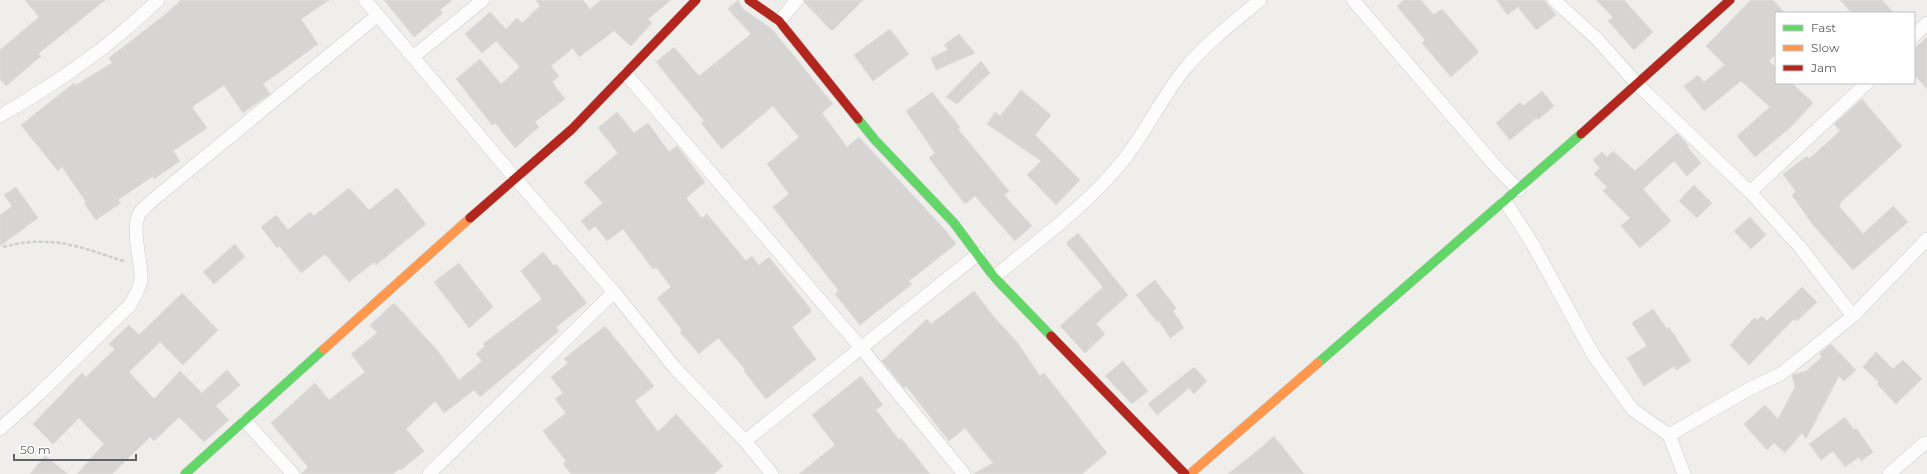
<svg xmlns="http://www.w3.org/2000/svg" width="1927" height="474" font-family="Montserrat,sans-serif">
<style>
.building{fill:#d6d5d3;stroke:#deddd9}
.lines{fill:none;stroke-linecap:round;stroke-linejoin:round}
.street-casing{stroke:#cbcccc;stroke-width:14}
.fast-casing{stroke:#cacacb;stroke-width:10}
.slow-casing{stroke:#cacacb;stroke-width:10}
.jam-casing{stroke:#cacacb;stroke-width:10}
.path{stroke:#cacfcc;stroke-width:2.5;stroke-dasharray:4 2;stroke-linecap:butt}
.street{stroke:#fdfcfc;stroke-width:13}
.fast{stroke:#63d668;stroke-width:9}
.slow{stroke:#ff974d;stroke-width:9}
.jam{stroke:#b3261e;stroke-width:9}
</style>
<rect width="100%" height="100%" fill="#efeeea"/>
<path class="building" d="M 25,0 L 105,0 L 38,54 L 41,56 L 6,86 L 0,79 L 0,50 L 39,17 Z
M 181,0 L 329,0 L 301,19 L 318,44 L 263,84 L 270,94 L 243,113 L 224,85 L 192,107 L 207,128 L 173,151 L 180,161 L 154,179 L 153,176 L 118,200 L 121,203 L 96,220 L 84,203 L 86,202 L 62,167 L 58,171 L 21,125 L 74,83 L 76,85 L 112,63 L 109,58 L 167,13 Z
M 384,0 L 452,0 L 440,10 L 443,13 L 414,37 Z
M 536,0 L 583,0 L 590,9 L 601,0 L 671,0 L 648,19 L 652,23 L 631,46 L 614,31 L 579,57 L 573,48 L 551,66 L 559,76 L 552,82 L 565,99 L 535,122 L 539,127 L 515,148 L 495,123 L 492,125 L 456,79 L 480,59 L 501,84 L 520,67 L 496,41 L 482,53 L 465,34 L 490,12 L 506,29 L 517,18 L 522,23 L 540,6 Z
M 738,0 L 743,9 L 772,29 L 833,104 L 822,113 L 847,147 L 859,137 L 946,231 L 956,244 L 909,281 L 912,284 L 860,325 L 835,294 L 839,291 L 773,207 L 789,194 L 767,164 L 799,137 L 773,106 L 722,149 L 701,123 L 704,121 L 656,62 L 674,47 L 699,76 L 751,34 L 728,9 Z
M 805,0 L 863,0 L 832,31 L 804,2 Z
M 1404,0 L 1421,0 L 1434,15 L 1442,9 L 1479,52 L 1451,77 L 1422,43 L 1425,40 L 1397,6 Z
M 1497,0 L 1544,0 L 1556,15 L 1536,30 L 1518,7 L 1507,15 Z
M 1596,0 L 1624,0 L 1653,32 L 1634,50 L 1608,21 L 1613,17 Z
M 1751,0 L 1773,0 L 1785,13 L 1776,13 L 1776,54 L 1769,61 L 1776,68 L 1776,83 L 1792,83 L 1813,103 L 1791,127 L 1755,157 L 1737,136 L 1770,107 L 1741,81 L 1704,111 L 1684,86 L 1698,75 L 1704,82 L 1725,65 L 1706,46 Z
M 1840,0 L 1882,0 L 1894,13 L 1852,13 Z
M 890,29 L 909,54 L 873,81 L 854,55 Z
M 959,34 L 975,53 L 936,70 L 931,58 L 948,50 L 944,45 Z
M 1927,37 L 1927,89 L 1914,74 L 1914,49 Z
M 981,61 L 990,73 L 957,104 L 946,97 Z
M 1021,90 L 1051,115 L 1035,135 L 1080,180 L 1056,205 L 1027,175 L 1041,161 L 987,124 L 995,112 L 1000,116 Z
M 1542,91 L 1554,106 L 1538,120 L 1537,118 L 1510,140 L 1496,123 L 1520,102 L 1523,106 Z
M 932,92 L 960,127 L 958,129 L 1009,191 L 1004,195 L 1032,226 L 1015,241 L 975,196 L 965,204 L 929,158 L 935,153 L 906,111 Z
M 1862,99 L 1902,146 L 1840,203 L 1841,204 L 1839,206 L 1863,234 L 1893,206 L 1908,222 L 1853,270 L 1813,225 L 1792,195 L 1796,192 L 1783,174 L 1807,156 L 1809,159 L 1840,131 L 1834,124 Z
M 617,112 L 634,133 L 648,123 L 669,152 L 677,146 L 705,182 L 686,198 L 702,218 L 707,214 L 746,261 L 752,256 L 759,265 L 769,257 L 810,308 L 811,312 L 792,327 L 816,359 L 766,399 L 744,371 L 745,369 L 718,338 L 699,354 L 680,332 L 682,330 L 657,298 L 671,287 L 656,267 L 653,269 L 623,229 L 607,241 L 595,226 L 589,231 L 581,221 L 603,203 L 584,182 L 618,153 L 598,128 Z
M 1677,133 L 1689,146 L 1687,147 L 1701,163 L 1687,176 L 1674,161 L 1643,189 L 1671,221 L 1640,248 L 1621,226 L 1630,218 L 1603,191 L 1607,187 L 1594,174 L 1600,168 L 1593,160 L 1602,152 L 1607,157 L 1613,151 L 1635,171 Z
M 1694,185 L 1712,203 L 1697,218 L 1679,201 Z
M 16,187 L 38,218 L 0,246 L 0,215 L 12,206 L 4,195 Z
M 349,188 L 369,210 L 397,188 L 426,224 L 376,265 L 374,262 L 349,282 L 325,254 L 301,273 L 279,246 L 277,248 L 261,227 L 276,215 L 288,230 L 310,212 L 314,216 Z
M 1750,217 L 1766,235 L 1751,249 L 1734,231 Z
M 1078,233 L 1128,295 L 1096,324 L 1105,334 L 1085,353 L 1060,326 L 1103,287 L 1066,243 Z
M 235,244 L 245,257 L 214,284 L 203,272 Z
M 543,252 L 554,266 L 556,264 L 587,303 L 556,327 L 559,331 L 480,397 L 474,390 L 444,413 L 435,401 L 406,429 L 424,451 L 401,470 L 399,469 L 393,474 L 301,474 L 308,467 L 271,423 L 315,383 L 329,400 L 365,372 L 351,354 L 377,333 L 370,325 L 394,303 L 437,350 L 459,380 L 482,361 L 476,354 L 485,346 L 483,344 L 542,299 L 521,271 Z
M 459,263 L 493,307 L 469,328 L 434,282 Z
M 1155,280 L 1176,308 L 1173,311 L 1184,328 L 1170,338 L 1159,321 L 1157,322 L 1136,295 Z
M 1802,287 L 1817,302 L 1797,321 L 1794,319 L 1749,365 L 1730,345 L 1754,318 L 1757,320 L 1762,316 L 1767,321 Z
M 974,291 L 994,317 L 1017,342 L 1040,376 L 1044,373 L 1107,453 L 1082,474 L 973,474 L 993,463 L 965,428 L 949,441 L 906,386 L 904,388 L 882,361 L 927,319 L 931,324 Z
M 182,293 L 218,330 L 183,365 L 160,342 L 129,372 L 154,399 L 180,371 L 202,393 L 227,370 L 240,385 L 216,406 L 229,420 L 204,442 L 179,417 L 154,441 L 150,437 L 112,474 L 77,474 L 104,444 L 79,418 L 53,444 L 33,424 L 82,373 L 86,377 L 115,349 L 109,344 L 129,325 L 139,335 Z
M 1653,309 L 1667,329 L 1669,327 L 1691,361 L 1676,370 L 1674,366 L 1644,386 L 1627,358 L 1647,346 L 1632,323 Z
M 605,326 L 654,386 L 635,401 L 658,432 L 676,414 L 723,466 L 714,474 L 571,474 L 563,464 L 566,461 L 543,431 L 566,413 L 555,399 L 563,393 L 551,377 L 568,363 L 564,359 Z
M 1831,344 L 1856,370 L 1844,381 L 1839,376 L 1806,439 L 1802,433 L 1785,453 L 1774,443 L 1767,450 L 1744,424 L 1765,405 L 1778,419 L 1795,387 L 1792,375 L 1806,371 L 1822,357 L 1819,354 Z
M 1876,352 L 1893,369 L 1903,360 L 1922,379 L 1896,404 L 1877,384 L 1879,382 L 1863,367 Z
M 1123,361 L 1148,391 L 1132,404 L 1105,376 Z
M 1194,367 L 1207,381 L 1194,394 L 1189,388 L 1157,415 L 1148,404 Z
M 861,376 L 883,405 L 876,410 L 899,440 L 901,438 L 930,474 L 799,474 L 835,445 L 812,415 Z
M 1845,417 L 1854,430 L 1856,428 L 1873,452 L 1861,461 L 1859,457 L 1845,467 L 1833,451 L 1821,460 L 1809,444 Z
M 1274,436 L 1304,474 L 1228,474 L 1262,447 Z
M 45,456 L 68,474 L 30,474 Z"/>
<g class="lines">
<defs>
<path id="street" d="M 365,0 L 515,178 L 614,292 L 675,368 L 745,441 L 772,474
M 1353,0 L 1497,168 L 1519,190
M 1554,0 L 1597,39 L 1637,84 L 1750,192 L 1800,247 L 1853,316
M 779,21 L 797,0
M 1914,36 L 1927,23
M 413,57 L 483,0
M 626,74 L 862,349 L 964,474
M 0,116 C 60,81 108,48 158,0
M 1750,192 L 1867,83
M 1505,201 L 1532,243 L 1594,356 L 1633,410 L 1669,435 L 1684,474
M 994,277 C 1039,240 1089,204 1125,158 C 1147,130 1162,97 1184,70 C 1206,43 1234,22 1260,0
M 245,421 L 293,474
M 0,429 L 40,393 L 130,305 C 134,297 140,289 141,279 C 142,262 131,231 139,214 C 141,209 150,203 154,199 L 378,15
M 1669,435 L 1751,388 L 1781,374 L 1853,316 L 1927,239
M 745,441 L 978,254
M 429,474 L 614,292
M 1889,474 L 1925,443"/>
<path id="fast" d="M 858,119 L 875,140 L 954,223 L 994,277 L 1051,336
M 1318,363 L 1581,134
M 185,474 L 324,349"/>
<path id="slow" d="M 324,349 L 470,218
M 1190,474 L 1318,363"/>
<path id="jam" d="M 749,0 L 779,21 L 858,119
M 1581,134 L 1730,0
M 470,218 L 572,129 L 696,0
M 1051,336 L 1185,474"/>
</defs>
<use href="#street" class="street-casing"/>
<use href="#fast" class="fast-casing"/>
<use href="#slow" class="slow-casing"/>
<use href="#jam" class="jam-casing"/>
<path class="path" d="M 3,247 C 51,234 81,247 126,262"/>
<use href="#street" class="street"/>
<use href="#fast" class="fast"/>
<use href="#slow" class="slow"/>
<use href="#jam" class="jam"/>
</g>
<rect x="1775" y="12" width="140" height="72" fill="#ffffff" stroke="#bfc1c3"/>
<rect x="1783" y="25" width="20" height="6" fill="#63d668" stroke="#bfc1c3"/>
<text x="1811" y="32" font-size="12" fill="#5f6368">Fast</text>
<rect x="1783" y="45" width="20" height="6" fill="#ff974d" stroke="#bfc1c3"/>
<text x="1811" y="52" font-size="12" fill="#5f6368">Slow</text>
<rect x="1783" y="65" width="20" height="6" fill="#b3261e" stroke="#bfc1c3"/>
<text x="1811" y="72" font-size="12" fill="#5f6368">Jam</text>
<path d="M14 454v6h122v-6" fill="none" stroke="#5f6368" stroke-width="2"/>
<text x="20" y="454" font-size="12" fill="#5f6368" stroke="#ffffff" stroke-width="3" paint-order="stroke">50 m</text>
</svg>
